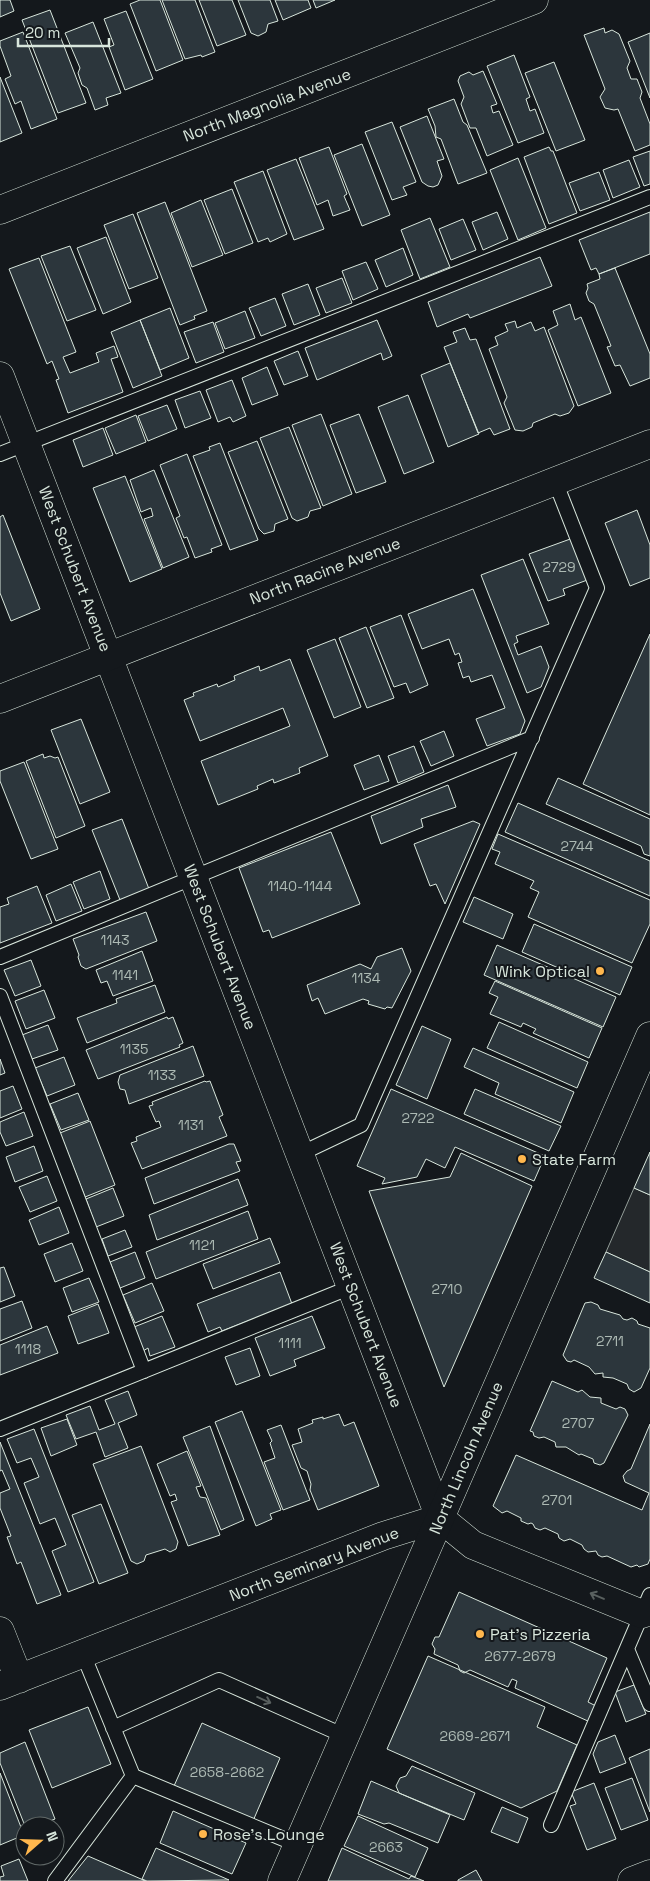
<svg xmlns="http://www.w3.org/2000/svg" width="650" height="1881" font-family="'Space Grotesk',sans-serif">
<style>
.parking{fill:#24282b;stroke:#939e99}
.building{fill:#2c363c;stroke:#d8e6dc}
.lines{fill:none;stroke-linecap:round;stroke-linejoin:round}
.service-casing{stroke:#d8e6dc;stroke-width:16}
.minor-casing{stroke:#d8e6dc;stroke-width:29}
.tertiary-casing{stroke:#d8e6dc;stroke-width:29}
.secondary-casing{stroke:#d8e6dc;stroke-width:29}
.service{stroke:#14181c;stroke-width:14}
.minor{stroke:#14181c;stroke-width:28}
.tertiary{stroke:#14181c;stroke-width:28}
.secondary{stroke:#14181c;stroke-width:28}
.oneway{stroke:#59605f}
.poi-dot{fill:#ffb74d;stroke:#14181c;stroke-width:2}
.labels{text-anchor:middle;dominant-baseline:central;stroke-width:4;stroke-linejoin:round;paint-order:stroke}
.number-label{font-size:14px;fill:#adbab4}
.street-label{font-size:16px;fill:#d8e6dc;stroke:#14181c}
.poi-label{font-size:16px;fill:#d8e6dc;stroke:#14181c;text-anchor:start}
</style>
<rect width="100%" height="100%" fill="#14181c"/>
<path class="parking" d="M 634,1188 L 650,1195 L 650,1272 L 606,1252 Z"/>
<path class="building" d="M 0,0 L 10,0 L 14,11 L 0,17 Z
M 140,0 L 160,0 L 183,60 L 156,71 L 130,4 Z
M 162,0 L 195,0 L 215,52 L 202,57 L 201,55 L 185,59 Z
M 199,0 L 232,0 L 246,35 L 217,46 Z
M 238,0 L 270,0 L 278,21 L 268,24 L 266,32 L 258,36 L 251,33 Z
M 275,0 L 308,0 L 311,8 L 283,20 Z
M 313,0 L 335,0 L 316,8 Z
M 50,10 L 86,103 L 58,113 L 22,20 Z
M 126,11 L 153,79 L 125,90 L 109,47 L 114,45 L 104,19 Z
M 93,22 L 121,93 L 106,98 L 108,105 L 95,110 L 87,88 L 82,85 L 78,73 L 80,68 L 65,33 Z
M 604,28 L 605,33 L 612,30 L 619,34 L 630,61 L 627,68 L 631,79 L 637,79 L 642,92 L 640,98 L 650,124 L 650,145 L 635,151 L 618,109 L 614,110 L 605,108 L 600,97 L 605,89 L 584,35 Z
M 23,32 L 57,119 L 31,129 L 21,101 L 15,104 L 5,79 L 11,76 L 0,46 L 0,41 Z
M 650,33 L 650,98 L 628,42 Z
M 514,55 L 530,97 L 526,99 L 530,111 L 535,109 L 544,133 L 518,143 L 487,66 Z
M 554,62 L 585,140 L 556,151 L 525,73 Z
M 483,71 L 497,104 L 491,106 L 493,113 L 499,111 L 513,145 L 487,156 L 476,128 L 470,128 L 461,104 L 464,97 L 458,81 L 460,76 L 469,72 L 473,75 Z
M 0,77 L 22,133 L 0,142 Z
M 454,99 L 463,122 L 467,125 L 487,173 L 458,184 L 441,139 L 436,137 L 435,126 L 428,109 Z
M 427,116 L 444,159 L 437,161 L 442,176 L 438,185 L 433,187 L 428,186 L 422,182 L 400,127 Z
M 392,122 L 416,182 L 403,187 L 407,195 L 392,200 L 365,132 Z
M 362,144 L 390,215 L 362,226 L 334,155 Z
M 329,147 L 347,194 L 344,196 L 350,210 L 333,216 L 328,200 L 317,205 L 299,158 Z
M 549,147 L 551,151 L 553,151 L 577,213 L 549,224 L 524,157 Z
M 650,151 L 650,184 L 644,186 L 633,157 Z
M 518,158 L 546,228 L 518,240 L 490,170 Z
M 296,159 L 324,229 L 294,240 L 267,170 Z
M 629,160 L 640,187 L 613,198 L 603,170 Z
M 263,171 L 287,234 L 270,242 L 268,238 L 258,242 L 234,182 Z
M 599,172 L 610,200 L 580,211 L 569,183 Z
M 232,189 L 253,243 L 225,254 L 204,200 Z
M 201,200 L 223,255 L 192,267 L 171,213 Z
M 165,202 L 207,311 L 194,316 L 195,319 L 180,325 L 137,213 Z
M 497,212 L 508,239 L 483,250 L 472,222 Z
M 650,212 L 650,254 L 599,274 L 596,268 L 591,270 L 579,240 Z
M 133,214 L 158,278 L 129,289 L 104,225 Z
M 430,218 L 450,267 L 420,279 L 401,230 Z
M 463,219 L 476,250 L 451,260 L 439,229 Z
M 106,237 L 131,302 L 103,314 L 77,248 Z
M 70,246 L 96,310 L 67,321 L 41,256 Z
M 403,248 L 413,275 L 386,287 L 375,260 Z
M 540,257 L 552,286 L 470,318 L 468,314 L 437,327 L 428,302 Z
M 39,258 L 76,352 L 63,357 L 70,373 L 99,362 L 96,353 L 114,346 L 118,357 L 111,359 L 123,392 L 68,413 L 56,380 L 59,379 L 52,361 L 47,364 L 9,269 Z
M 366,262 L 378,289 L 353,300 L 342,271 Z
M 615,268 L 650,354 L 650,378 L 630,386 L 620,365 L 615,366 L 607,347 L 611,346 L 594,304 L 589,301 L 586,293 L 588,288 L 587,284 L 600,279 L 599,274 Z
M 342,278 L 352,303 L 326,313 L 316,288 Z
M 308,284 L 320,315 L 294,325 L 282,294 Z
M 275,298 L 286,326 L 261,336 L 249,308 Z
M 570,304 L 575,320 L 581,317 L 611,393 L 578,406 L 548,330 L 558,325 L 553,311 Z
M 170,308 L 189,358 L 160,370 L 140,320 Z
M 245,311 L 255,338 L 225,349 L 215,323 Z
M 140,320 L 162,376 L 133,388 L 111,332 Z
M 377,320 L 392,356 L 383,360 L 381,353 L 317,380 L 305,348 Z
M 515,321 L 517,328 L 531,322 L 535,331 L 544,327 L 574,406 L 569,413 L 560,416 L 555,414 L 533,423 L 532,427 L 523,431 L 515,430 L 504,403 L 507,397 L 489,349 L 498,345 L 495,337 L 508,331 L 505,324 Z
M 213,322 L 224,352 L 196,363 L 184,332 Z
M 465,328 L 470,340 L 476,339 L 510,429 L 494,435 L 490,428 L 478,433 L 444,347 L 457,342 L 453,332 Z
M 298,351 L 308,376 L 284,385 L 274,361 Z
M 450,363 L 479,434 L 448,447 L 421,375 Z
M 267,367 L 278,395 L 252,405 L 242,378 Z
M 232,380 L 246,416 L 233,422 L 230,417 L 218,422 L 206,390 Z
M 200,391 L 211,418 L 185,428 L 175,400 Z
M 408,395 L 434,462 L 404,474 L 378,407 Z
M 167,405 L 177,429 L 148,441 L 138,416 Z
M 321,414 L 352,494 L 323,506 L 292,425 Z
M 359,414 L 386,482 L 356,493 L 330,425 Z
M 136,415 L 146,442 L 116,454 L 105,428 Z
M 289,427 L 321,508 L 310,511 L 308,517 L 297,521 L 292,518 L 260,438 Z
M 103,428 L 113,455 L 83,467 L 73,440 Z
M 257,441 L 288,519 L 275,524 L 274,531 L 264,534 L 259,529 L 228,452 Z
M 220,443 L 258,540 L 230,550 L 193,456 L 210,450 L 209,447 Z
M 187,454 L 222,545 L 211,549 L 212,552 L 195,558 L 187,537 L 184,538 L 176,518 L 180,516 L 160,465 Z
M 154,470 L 189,557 L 163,568 L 144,519 L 153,516 L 151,508 L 141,512 L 130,480 Z
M 125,476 L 162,569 L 130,582 L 93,488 Z
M 637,510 L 650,545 L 650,578 L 630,586 L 605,523 Z
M 3,515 L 40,609 L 11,621 L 0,593 L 0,517 Z
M 573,538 L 590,579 L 563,589 L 565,595 L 548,601 L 529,554 Z
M 523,559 L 549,624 L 516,636 L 518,642 L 514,644 L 518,655 L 541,646 L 549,667 L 541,687 L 527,693 L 481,575 Z
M 473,589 L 525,721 L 520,734 L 487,746 L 476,719 L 505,708 L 492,675 L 471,682 L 469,676 L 463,678 L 458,663 L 462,662 L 459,653 L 455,655 L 449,639 L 422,649 L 408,614 Z
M 401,615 L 428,685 L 410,693 L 406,683 L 394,687 L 370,627 Z
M 366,627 L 394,698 L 367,708 L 339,638 Z
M 650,634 L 650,815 L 583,784 Z
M 335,639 L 361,707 L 334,718 L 307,650 Z
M 290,659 L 328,756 L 299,768 L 300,773 L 274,783 L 273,779 L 257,786 L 258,789 L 218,805 L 201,761 L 290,726 L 283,708 L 200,741 L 184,700 L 194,696 L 193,693 L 217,684 L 218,687 L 235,680 L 234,676 L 259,666 L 260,671 Z
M 81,719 L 110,792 L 80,804 L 51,730 Z
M 444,731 L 454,756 L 431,766 L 420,741 Z
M 414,746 L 424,772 L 398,783 L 388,756 Z
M 43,754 L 44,758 L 50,756 L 55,758 L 58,757 L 85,826 L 56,838 L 26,761 Z
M 379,755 L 389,781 L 364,790 L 354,765 Z
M 24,762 L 58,849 L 31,859 L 0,781 L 0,771 Z
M 558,778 L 650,819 L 650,856 L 644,854 L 641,846 L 546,804 Z
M 448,785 L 456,807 L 421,819 L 423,827 L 381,844 L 371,816 Z
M 518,803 L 650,861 L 650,896 L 505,832 Z
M 122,819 L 149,889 L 120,900 L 92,830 Z
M 473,821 L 480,824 L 445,904 L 436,884 L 430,886 L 414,844 Z
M 331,832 L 360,904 L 272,938 L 269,930 L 263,932 L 239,868 Z
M 498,834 L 650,900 L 650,924 L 632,963 L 528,917 L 539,892 L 530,888 L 534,881 L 495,864 L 500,852 L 492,849 Z
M 100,871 L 110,899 L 84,909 L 73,882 Z
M 71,884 L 82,911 L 56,921 L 46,895 Z
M 37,886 L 52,923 L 0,943 L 0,907 L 9,904 L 7,898 Z
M 474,897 L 513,914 L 503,939 L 463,922 Z
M 146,912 L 157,941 L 86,969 L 81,966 L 78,957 L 79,955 L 73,939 Z
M 534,924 L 632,967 L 620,995 L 522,952 Z
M 497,945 L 616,997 L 603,1027 L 484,975 Z
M 402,948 L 411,971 L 392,1008 L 387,1007 L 385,1009 L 368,1004 L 369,1001 L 363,999 L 325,1014 L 318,998 L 312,1001 L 307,985 L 360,964 L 371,969 L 377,957 Z
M 142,951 L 153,981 L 113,996 L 107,981 L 101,983 L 96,970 Z
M 31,960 L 41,986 L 15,996 L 4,970 Z
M 495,981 L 602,1028 L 589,1058 L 533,1033 L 536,1029 L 523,1023 L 521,1027 L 490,1014 L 498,997 L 489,993 Z
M 155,985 L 165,1012 L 87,1043 L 77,1018 L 117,1003 L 116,999 Z
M 44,990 L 55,1018 L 26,1029 L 15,1001 Z
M 167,1017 L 168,1019 L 173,1017 L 183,1043 L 179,1045 L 180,1047 L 98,1079 L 86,1050 Z
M 499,1022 L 588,1062 L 577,1088 L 487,1048 Z
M 48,1025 L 58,1050 L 32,1059 L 22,1035 Z
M 422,1026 L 451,1039 L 427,1099 L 396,1085 Z
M 193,1046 L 204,1076 L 129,1104 L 125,1090 L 120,1089 L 118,1082 L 120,1075 Z
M 473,1048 L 574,1092 L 561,1123 L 495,1094 L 499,1083 L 464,1067 Z
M 64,1057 L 75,1085 L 47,1096 L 35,1068 Z
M 0,1059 L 5,1073 L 0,1075 Z
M 205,1081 L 206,1082 L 210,1081 L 223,1115 L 219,1117 L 227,1136 L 142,1169 L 131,1143 L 137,1141 L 136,1137 L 161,1127 L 159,1121 L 156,1122 L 149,1106 L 153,1105 L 152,1102 Z
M 13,1086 L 22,1109 L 0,1118 L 0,1091 Z
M 391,1089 L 545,1156 L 534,1181 L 455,1147 L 445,1168 L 426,1159 L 417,1177 L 382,1184 L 385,1178 L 357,1166 Z
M 475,1089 L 561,1126 L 549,1151 L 464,1114 Z
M 78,1093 L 89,1120 L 61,1130 L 50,1104 Z
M 24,1112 L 33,1136 L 6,1146 L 0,1132 L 0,1122 Z
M 90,1121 L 115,1185 L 85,1197 L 60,1133 Z
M 229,1144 L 234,1144 L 241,1161 L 236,1162 L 240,1171 L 154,1204 L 145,1178 Z
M 34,1146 L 43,1171 L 15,1182 L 6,1157 Z
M 650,1152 L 650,1195 L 634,1188 Z
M 461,1153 L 532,1186 L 444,1387 L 369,1191 L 450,1177 Z
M 47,1176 L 57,1201 L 30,1212 L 19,1187 Z
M 238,1179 L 248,1205 L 157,1240 L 149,1215 Z
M 113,1188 L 124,1216 L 96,1227 L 86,1199 Z
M 59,1207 L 69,1233 L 39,1245 L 29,1220 Z
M 248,1211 L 258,1239 L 156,1279 L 146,1252 Z
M 125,1230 L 132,1247 L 108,1256 L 102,1239 Z
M 270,1238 L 280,1263 L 213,1289 L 203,1264 Z
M 72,1243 L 83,1271 L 55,1282 L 44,1254 Z
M 135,1252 L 145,1278 L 120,1288 L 110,1262 Z
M 606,1252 L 650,1272 L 650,1303 L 594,1278 Z
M 4,1267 L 15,1296 L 0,1302 L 0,1268 Z
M 280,1272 L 292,1304 L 222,1331 L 220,1327 L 208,1332 L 197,1304 Z
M 89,1278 L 99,1302 L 72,1312 L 63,1288 Z
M 152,1283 L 164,1311 L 135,1323 L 123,1295 Z
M 22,1301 L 32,1328 L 0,1341 L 0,1309 Z
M 591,1302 L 598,1305 L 600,1309 L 620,1315 L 623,1319 L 627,1320 L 632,1318 L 637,1321 L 638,1324 L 650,1328 L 650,1368 L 641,1388 L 634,1392 L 629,1389 L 627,1384 L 613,1378 L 603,1377 L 603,1373 L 595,1374 L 589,1367 L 574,1360 L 571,1362 L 567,1361 L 563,1355 L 585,1303 Z
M 98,1304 L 109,1333 L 78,1344 L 68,1316 Z
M 162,1316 L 175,1347 L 150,1356 L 148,1348 L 143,1351 L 134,1327 Z
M 312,1316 L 325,1348 L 294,1360 L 296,1366 L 270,1376 L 255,1338 Z
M 47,1326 L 58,1353 L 0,1375 L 0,1345 Z
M 250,1348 L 260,1376 L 236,1385 L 225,1357 Z
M 552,1381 L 578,1392 L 582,1390 L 590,1397 L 601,1398 L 601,1403 L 616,1409 L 620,1407 L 625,1409 L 628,1415 L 604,1463 L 600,1465 L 594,1463 L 593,1459 L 581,1454 L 579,1455 L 566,1447 L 556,1447 L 555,1442 L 544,1437 L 539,1438 L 534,1436 L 533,1432 L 530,1431 Z
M 128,1391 L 137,1415 L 118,1423 L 128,1448 L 105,1457 L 96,1432 L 76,1439 L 66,1415 L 90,1406 L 99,1430 L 115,1424 L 105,1400 Z
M 242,1411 L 281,1510 L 270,1514 L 272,1519 L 256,1526 L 215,1422 Z
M 339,1414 L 344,1426 L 354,1422 L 379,1486 L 318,1510 L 310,1490 L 311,1484 L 307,1471 L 301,1468 L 292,1445 L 302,1442 L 298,1429 L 313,1423 L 312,1420 L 323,1417 L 323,1419 Z
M 67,1419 L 77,1445 L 51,1456 L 41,1428 Z
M 650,1424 L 650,1559 L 648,1564 L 639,1567 L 637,1565 L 631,1567 L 607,1556 L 602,1557 L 598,1555 L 596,1551 L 588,1552 L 584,1549 L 582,1545 L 570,1539 L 564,1541 L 559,1538 L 558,1534 L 545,1528 L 540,1530 L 535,1528 L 533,1524 L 531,1523 L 528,1524 L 521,1521 L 521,1518 L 507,1511 L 502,1513 L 493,1506 L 516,1455 L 642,1510 L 649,1493 L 625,1482 L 623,1476 L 627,1471 L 631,1469 Z
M 281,1425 L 310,1500 L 283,1510 L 264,1462 L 275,1458 L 270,1443 L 272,1441 L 267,1430 Z
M 210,1426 L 244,1520 L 221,1530 L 183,1437 Z
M 34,1429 L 94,1582 L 68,1592 L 52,1551 L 66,1545 L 55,1518 L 40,1524 L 24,1483 L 39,1477 L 31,1458 L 17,1463 L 7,1439 Z
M 0,1442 L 61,1595 L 37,1604 L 21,1562 L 17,1564 L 7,1537 L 11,1536 L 0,1508 L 0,1493 L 10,1489 L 2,1470 L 0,1471 Z
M 141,1446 L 178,1542 L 176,1549 L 170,1552 L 165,1549 L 146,1555 L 144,1561 L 137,1564 L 131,1561 L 93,1464 Z
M 187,1451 L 201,1486 L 196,1487 L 200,1497 L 206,1498 L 220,1535 L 188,1546 L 171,1502 L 177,1500 L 175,1494 L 170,1496 L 157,1464 Z
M 101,1504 L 128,1573 L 99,1584 L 72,1515 Z
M 459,1592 L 607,1658 L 588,1702 L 596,1706 L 590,1722 L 515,1688 L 517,1681 L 512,1679 L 508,1687 L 470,1670 L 464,1673 L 460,1671 L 458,1665 L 434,1654 L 435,1649 L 432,1644 L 435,1637 L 439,1637 Z
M 428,1656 L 545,1707 L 537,1727 L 577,1745 L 557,1791 L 521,1808 L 387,1749 Z
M 634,1685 L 646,1714 L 626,1722 L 615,1692 Z
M 88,1707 L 111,1764 L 52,1788 L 29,1730 Z
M 202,1723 L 280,1758 L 253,1821 L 174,1786 Z
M 615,1735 L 626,1763 L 600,1773 L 593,1754 L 598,1742 Z
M 25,1742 L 55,1819 L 37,1826 L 25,1826 L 0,1763 L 0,1753 Z
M 650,1749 L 650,1812 L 629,1758 Z
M 412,1766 L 475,1793 L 464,1820 L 399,1793 L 396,1786 L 400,1778 L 406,1776 Z
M 0,1773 L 24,1835 L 0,1845 Z
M 632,1778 L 648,1820 L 621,1830 L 605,1788 Z
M 371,1781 L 450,1815 L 438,1843 L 389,1823 L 384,1824 L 358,1814 Z
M 594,1783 L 616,1839 L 587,1850 L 570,1806 L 576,1804 L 571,1792 Z
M 502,1807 L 528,1818 L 518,1843 L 491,1832 Z
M 173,1811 L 246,1843 L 232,1874 L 160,1843 Z
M 358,1816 L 428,1848 L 415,1877 L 344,1846 Z
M 156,1848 L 229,1880 L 147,1881 L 142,1879 Z
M 342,1848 L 409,1879 L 411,1876 L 424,1881 L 328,1881 Z
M 88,1856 L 141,1879 L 145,1881 L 68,1881 Z
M 19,1859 L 28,1881 L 0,1881 L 0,1877 L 4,1876 L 1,1866 Z
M 476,1870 L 482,1881 L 458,1881 L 458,1880 Z"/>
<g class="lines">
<defs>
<path id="service" d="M 0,454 L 650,197
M 0,957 L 532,738
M 0,996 L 144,1371
M 300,1154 L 361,1125 L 597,588 L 555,481
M 0,1429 L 351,1287
M 627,1649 L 650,1704
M 113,1728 L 219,1680 L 345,1736
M 133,1776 L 298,1845
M 551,1825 L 650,1595
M 55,1881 L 133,1776 L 83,1654"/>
<path id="minor" d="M 0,210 L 534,0
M 0,376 L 440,1518 L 473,1545 L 642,1614 L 650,1611
M 0,1631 L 19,1679
M 0,1686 L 383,1536 L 440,1518
M 632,1881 L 650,1874"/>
<path id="tertiary" d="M 0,699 L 650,444"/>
<path id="secondary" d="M 282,1881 L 650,1036"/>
</defs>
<use href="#service" class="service-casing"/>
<use href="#minor" class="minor-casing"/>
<use href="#tertiary" class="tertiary-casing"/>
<use href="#secondary" class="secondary-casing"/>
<use href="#service" class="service"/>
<use href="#minor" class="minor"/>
<use href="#tertiary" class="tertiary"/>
<use href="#secondary" class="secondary"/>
</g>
<defs><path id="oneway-shaft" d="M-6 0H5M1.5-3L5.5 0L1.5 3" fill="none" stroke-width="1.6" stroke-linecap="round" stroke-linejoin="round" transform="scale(1.25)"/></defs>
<g class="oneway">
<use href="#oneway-shaft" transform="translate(597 1596) rotate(-157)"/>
<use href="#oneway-shaft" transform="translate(264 1700) rotate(24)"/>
</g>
<g class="poi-dot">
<circle cx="600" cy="971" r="5"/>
<circle cx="522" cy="1159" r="5"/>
<circle cx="480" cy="1634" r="5"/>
<circle cx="203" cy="1834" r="5"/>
</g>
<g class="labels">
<g class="number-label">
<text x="559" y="567">2729</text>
<text x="577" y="846">2744</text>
<text x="300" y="886">1140-1144</text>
<text x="115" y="940">1143</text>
<text x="125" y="975">1141</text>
<text x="366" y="978">1134</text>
<text x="134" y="1049">1135</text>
<text x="162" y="1075">1133</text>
<text x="418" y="1118">2722</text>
<text x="191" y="1125">1131</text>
<text x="202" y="1245">1121</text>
<text x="447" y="1289">2710</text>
<text x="610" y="1341">2711</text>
<text x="290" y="1343">1111</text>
<text x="28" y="1349">1118</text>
<text x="578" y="1423">2707</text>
<text x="557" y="1500">2701</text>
<text x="520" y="1656">2677-2679</text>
<text x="475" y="1736">2669-2671</text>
<text x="227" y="1772">2658-2662</text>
<text x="386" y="1847">2663</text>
</g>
<g class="street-label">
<text transform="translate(267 105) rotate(-21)">North Magnolia Avenue</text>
<text transform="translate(75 569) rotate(69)">West Schubert Avenue</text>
<text transform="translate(325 571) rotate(-21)">North Racine Avenue</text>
<text transform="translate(220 947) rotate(69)">West Schubert Avenue</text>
<text transform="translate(366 1325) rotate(69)">West Schubert Avenue</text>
<text transform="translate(466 1458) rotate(-67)">North Lincoln Avenue</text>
<text transform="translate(314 1564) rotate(-21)">North Seminary Avenue</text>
</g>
<g class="poi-label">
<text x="590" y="971" text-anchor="end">Wink Optical</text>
<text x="532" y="1159">State Farm</text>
<text x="490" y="1634">Pat's Pizzeria</text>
<text x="213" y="1834">Rose’s Lounge</text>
</g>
</g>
<g transform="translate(40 1841) rotate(70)"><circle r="24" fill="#14181c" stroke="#626a69"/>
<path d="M0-4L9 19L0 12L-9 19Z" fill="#ffb74d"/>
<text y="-8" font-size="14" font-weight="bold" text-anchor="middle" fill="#d8e6dc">N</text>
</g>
<path d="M18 38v8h91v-8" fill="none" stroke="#d8e6dc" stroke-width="2.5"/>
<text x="25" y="38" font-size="15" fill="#d8e6dc" stroke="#14181c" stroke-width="4" paint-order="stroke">20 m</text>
</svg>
